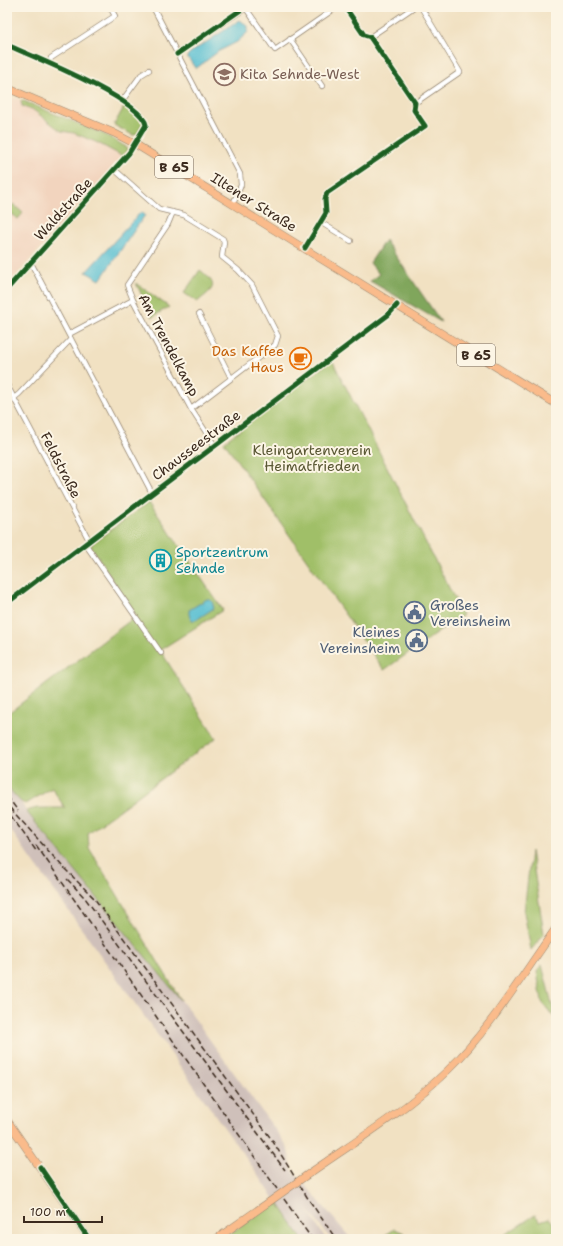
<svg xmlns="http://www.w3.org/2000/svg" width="563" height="1246" font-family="'Shantell Sans',sans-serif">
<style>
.built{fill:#f2d4be}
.industrial{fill:#cfc0ba}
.green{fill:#a0bf67;stroke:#6e7442}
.forest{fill:#80a65c;stroke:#5e683d}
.water{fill:#54bed1;stroke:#487478}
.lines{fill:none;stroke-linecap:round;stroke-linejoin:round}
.minor-casing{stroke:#968670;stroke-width:6}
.primary-casing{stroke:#968670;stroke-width:8}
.minor{stroke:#fff;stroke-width:4.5}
.primary{stroke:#fabb8b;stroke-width:7}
.rail{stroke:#3b2a1e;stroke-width:1.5;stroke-dasharray:6 3;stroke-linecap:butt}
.primary-bridge-casing{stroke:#968670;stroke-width:8;stroke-linecap:butt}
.primary-bridge{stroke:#fabb8b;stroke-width:7}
.cycleway-casing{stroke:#fcf5e5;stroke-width:8}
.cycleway{stroke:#1b5e20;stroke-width:5}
.labels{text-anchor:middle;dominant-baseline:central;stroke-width:4;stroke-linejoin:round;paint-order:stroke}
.shield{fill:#fcf5e5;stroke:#75675a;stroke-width:1}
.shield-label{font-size:13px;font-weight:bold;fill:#3b2a1e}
.education-label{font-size:14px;fill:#785e54;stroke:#fcf5e5;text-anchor:start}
.street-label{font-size:14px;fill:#3b2a1e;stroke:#fcf5e5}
.food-label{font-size:14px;fill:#c56008;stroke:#fcf5e5;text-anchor:end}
.park-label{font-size:14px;fill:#595734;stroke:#fcf5e5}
.culture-label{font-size:14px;fill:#0d838f;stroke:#fcf5e5;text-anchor:start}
.service-label{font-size:14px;fill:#4e5e75;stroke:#fcf5e5;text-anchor:start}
</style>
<rect width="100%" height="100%" fill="#fcf5e5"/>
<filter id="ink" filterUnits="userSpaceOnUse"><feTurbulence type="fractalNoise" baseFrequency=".025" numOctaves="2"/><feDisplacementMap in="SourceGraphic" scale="8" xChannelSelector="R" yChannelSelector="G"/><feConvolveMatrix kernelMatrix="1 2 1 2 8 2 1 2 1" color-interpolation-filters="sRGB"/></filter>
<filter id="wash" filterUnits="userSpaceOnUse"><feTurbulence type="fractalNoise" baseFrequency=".012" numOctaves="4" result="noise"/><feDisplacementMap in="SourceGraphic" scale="16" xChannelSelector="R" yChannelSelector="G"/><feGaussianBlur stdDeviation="0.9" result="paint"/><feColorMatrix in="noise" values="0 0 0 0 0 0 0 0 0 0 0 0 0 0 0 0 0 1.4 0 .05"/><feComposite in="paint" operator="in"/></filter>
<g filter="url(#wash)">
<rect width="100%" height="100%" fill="#f1e1c2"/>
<path class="built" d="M 15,98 L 111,139 L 127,147 L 127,151 L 7,285 L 7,105 Z"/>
<path class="industrial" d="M 7,787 L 21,802 L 26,811 L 181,1000 L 287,1146 L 292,1169 L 351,1239 L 331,1239 L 306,1208 L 326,1239 L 302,1239 L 261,1179 L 7,825 Z"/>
<path class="green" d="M 21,100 L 106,135 L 126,147 L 127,151 L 122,156 L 98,143 L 74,133 L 61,131 L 32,109 L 22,106 Z
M 124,107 L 143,121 L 138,134 L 133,135 L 114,125 Z
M 13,204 L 23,213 L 18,219 L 7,210 Z
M 200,270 C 220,286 214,288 197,302 L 184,293 Z
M 136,283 L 169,307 L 152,317 Z
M 332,360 L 463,615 L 384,670 L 224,442 Z
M 149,502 L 223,610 L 160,650 L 216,738 L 88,833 L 89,848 L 181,1000 L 26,811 L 37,808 L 65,808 L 52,788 L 26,804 L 21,802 L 7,787 L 7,714 L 136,616 L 90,545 Z
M 531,851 L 544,934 L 531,950 L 524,912 Z
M 542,965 L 556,1020 L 542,1002 L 537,972 Z
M 277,1201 L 302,1239 L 222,1239 Z
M 535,1215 L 540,1221 L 549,1218 L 556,1227 L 556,1239 L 498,1239 Z
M 395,1229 L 404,1233 L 406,1239 L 379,1239 Z"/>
<path class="forest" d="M 385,240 L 441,322 L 370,281 L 379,274 L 370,263 Z"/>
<path class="water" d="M 240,20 L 248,26 L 248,32 L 237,42 L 219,51 L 198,67 L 195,68 L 187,56 L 190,53 Z
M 141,212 L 145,215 L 100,280 L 86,272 Z
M 207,599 L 212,601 L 214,608 L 196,620 L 192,620 L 189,615 L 189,610 Z"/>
</g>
<g filter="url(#ink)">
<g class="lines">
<defs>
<path id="minor" d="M 153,7 L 240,174 L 241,185 L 233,204
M 245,7 L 275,50 L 337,7
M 7,8 L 8,7
M 370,37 L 414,7
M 290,39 L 322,86
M 7,45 C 32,56 142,100 146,125 L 129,153 L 7,289
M 177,54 L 246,8
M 49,64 L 51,58 L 115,16 L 110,7
M 122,101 L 141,75 L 149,70
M 415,103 L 460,72 L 421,7
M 115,170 L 159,209 L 184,215 L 223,239 L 224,242 L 222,257 L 238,270 L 252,285 L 278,336 L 275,345 L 191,409
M 173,212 L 168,224 L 127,285 L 133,300 L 191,409 L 215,446
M 320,222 L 351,241
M 305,248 L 326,213 L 325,199 L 327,193 L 425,126 L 414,110 L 415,103 L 370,37 L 364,35 L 345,7
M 31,263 L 152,493
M 199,314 L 231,378
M 69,334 L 133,300
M 7,385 L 90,542
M 14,398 L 19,394 L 71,339
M 86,545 L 161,653
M 7,603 L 388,315 L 397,305"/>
<path id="primary" d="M 7,88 L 114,133 L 135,144 L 556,404
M 7,1120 L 89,1239
M 307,1175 C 354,1142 406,1111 448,1070 C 488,1032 523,974 556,928
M 216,1239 L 269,1202"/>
</defs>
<use href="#minor" class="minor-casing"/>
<use href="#primary" class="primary-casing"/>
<use href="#minor" class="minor"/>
<use href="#primary" class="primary"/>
<path class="rail" d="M 7,796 L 18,811
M 10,808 L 62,866 L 94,898 L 272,1140 L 307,1197 L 336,1239
M 11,816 L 37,852
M 36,845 L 312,1239
M 67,879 L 85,898 L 285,1170"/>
<defs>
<path id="primary-bridge" d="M 269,1202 L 307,1175"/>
</defs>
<use href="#primary-bridge" class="primary-bridge-casing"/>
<use href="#primary-bridge" class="primary-bridge"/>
<defs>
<path id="cycleway" d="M 7,45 C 32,56 142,100 146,125 L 129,153 L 7,289
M 177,54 L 245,7
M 305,248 L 326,213 L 325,199 L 327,193 L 425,126 L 414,110 L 415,103 L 370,37 L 364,35 L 345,7
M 7,603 L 388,315 L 397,305
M 40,1167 L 89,1239"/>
</defs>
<use href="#cycleway" class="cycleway-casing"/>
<use href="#cycleway" class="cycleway"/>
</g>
</g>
<defs>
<symbol id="school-ring" viewBox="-11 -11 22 22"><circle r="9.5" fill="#fcf5e5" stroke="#8d6e63" stroke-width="1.5"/><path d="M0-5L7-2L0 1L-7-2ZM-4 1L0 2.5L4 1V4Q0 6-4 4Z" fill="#8d6e63"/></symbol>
<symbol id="cafe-ring" viewBox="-11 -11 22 22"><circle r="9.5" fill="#fcf5e5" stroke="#e8710a" stroke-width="1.5"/><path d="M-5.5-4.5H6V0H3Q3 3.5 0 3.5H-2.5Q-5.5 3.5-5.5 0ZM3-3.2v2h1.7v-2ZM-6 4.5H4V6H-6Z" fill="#e8710a"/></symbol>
<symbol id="building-ring" viewBox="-11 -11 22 22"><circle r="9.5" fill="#fcf5e5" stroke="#0f9aa8" stroke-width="1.5"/><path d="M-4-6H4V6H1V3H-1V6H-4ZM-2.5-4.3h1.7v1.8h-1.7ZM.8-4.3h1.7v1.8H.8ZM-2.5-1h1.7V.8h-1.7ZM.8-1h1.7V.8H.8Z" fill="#0f9aa8"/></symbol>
<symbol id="civic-ring" viewBox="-11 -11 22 22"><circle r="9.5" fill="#fcf5e5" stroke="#5c6f8a" stroke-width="1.5"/><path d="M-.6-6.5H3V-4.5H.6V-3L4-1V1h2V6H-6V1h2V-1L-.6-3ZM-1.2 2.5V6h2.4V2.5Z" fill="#5c6f8a"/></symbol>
</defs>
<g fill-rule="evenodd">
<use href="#school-ring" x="212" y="62" width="25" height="25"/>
<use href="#cafe-ring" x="288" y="346" width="25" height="25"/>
<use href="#building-ring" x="148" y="548" width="25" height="25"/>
<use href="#civic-ring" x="402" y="600" width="25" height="25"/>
<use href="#civic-ring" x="404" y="628" width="25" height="25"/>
</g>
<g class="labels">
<g class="shield">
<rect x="155" y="156" width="38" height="22" rx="3"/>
<rect x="457" y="344" width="38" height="22" rx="3"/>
</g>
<g class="shield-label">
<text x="174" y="167">B 65</text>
<text x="476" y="355">B 65</text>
</g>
<g class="education-label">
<text x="240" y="74">Kita Sehnde-West</text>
</g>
<g class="street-label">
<text transform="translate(254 202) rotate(32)">Iltener Straße</text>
<text transform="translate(63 209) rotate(-48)">Waldstraße</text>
<text transform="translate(169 345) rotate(62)">Am Trendelkamp</text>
<text transform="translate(196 445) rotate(-37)">Chausseestraße</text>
<text transform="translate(61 465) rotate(63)">Feldstraße</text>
</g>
<g class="food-label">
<text x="284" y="351">Das Kaffee<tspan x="284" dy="16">Haus</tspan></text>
</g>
<g class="park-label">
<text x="312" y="450">Kleingartenverein<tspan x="312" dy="16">Heimatfrieden</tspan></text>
</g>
<g class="culture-label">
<text x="176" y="552">Sportzentrum<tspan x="176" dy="16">Sehnde</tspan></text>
</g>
<g class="service-label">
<text x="430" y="605">Großes<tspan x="430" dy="16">Vereinsheim</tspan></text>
<text x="400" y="632" text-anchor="end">Kleines<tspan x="400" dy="16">Vereinsheim</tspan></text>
</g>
</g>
<rect width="563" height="1246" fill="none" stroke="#fcf5e5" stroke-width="24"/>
<path d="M24 1216v6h78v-6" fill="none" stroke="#3b2a1e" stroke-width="2"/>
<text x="30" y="1216" font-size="12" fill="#3b2a1e" stroke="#fcf5e5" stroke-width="3" paint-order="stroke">100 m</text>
</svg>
